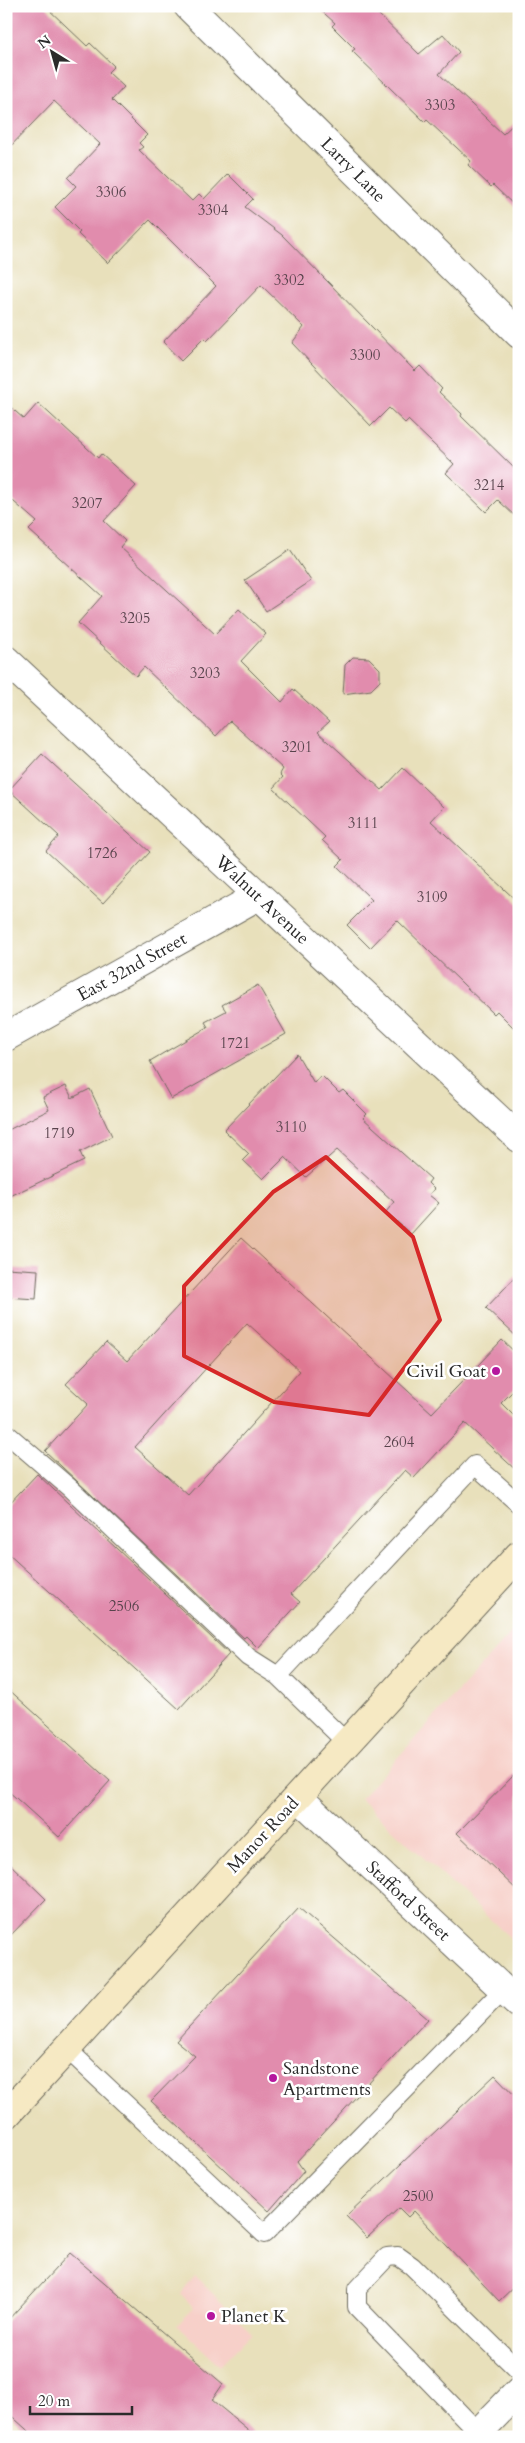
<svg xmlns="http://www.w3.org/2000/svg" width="525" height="2443" font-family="Cardo,serif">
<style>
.built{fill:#f7d0c9}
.building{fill:#e18cad;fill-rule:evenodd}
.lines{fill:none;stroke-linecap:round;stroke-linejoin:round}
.lane-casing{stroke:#6d6a5d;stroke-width:20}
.street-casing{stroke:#6d6a5d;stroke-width:30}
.secondary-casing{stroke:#6d6a5d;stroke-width:30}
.lane{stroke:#fff;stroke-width:18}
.street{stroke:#fff;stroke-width:28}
.secondary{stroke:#f6e9c3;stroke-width:28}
.marked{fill:#d62828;fill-opacity:0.2;stroke:#d62828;stroke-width:4;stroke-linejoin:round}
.poi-dot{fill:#b5179e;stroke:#fff;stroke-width:2}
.labels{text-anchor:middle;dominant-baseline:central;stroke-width:5;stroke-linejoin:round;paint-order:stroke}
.number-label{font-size:15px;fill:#58434c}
.street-label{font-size:18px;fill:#2b2b2b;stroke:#fff}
.poi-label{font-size:18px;fill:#2b2b2b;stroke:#fff;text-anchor:start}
</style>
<rect width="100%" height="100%" fill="#fff"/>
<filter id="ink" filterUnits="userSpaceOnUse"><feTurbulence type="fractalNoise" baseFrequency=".02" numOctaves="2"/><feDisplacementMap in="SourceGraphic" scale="10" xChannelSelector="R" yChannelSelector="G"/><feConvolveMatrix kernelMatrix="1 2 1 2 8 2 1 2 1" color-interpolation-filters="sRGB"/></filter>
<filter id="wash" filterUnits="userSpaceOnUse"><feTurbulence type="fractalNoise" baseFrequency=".0096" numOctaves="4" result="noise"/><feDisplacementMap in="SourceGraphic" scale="20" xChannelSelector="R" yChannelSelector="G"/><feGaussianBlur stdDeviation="1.12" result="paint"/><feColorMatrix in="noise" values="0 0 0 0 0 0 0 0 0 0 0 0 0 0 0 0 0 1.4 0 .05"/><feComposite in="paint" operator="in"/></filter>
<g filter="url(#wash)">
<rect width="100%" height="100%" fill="#e8e0bb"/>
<path class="built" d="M 519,1624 L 519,1946 L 360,1799 Z
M 195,2276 L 252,2333 L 220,2366 L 177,2325 L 194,2308 L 181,2294 Z"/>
<g id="blocks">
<path class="building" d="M 6,6 L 45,6 L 87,46 L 90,43 L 114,66 L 108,72 L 124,87 L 112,100 L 147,135 L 139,143 L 143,147 L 139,150 L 192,201 L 199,194 L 204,199 L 228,174 L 253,199 L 245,207 L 282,235 L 415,371 L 420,366 L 442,389 L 439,392 L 462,414 L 461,416 L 519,473 L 519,520 L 498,500 L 486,512 L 446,473 L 454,464 L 408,420 L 405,423 L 389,408 L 371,426 L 292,343 L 304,327 L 261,285 L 207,341 L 204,338 L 181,361 L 163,342 L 216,286 L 150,220 L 108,263 L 78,234 L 80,232 L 55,207 L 76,186 L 68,178 L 100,144 L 54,101 L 6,151 Z
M 316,6 L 370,6 L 419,54 L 443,34 L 459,52 L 439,74 L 503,134 L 519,119 L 519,210 L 493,185 L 491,187 L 468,165 L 471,161 L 427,120 L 425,122 L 352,51 L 355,49 L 332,26 L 335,23 Z
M 6,403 L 24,419 L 38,403 L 98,458 L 101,454 L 136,486 L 104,521 L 125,541 L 120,547 L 215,634 L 239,609 L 266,634 L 241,661 L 282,702 L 293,689 L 329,722 L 318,732 L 382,790 L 403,768 L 444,807 L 431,821 L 519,903 L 519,1033 L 497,1011 L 494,1014 L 397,920 L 370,948 L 347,925 L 372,900 L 337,866 L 343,860 L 322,840 L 325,837 L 273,788 L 283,777 L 280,774 L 283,769 L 230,721 L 216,736 L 144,667 L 136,676 L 78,623 L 102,596 L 29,530 L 37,522 L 6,495 Z
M 290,550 L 311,581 L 266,611 L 245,580 Z
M 353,657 L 369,658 L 380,669 L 380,681 L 371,690 L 343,694 L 345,665 Z
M 42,754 L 150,852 L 103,903 L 46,851 L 59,836 L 9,790 Z
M 258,985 L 286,1034 L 171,1099 L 150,1061 L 208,1027 L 205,1022 L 226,1011 L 222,1005 Z
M 297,1054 L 314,1083 L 321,1075 L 339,1093 L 343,1090 L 367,1114 L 363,1118 L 431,1179 L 428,1183 L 434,1189 L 429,1195 L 439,1203 L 411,1234 L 386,1212 L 394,1202 L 337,1150 L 306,1177 L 285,1157 L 263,1179 L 243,1160 L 249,1154 L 224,1130 Z
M 66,1086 L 72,1098 L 90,1089 L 112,1136 L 80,1152 L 84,1161 L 6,1198 L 6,1131 L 49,1110 L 43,1097 Z
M 241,1238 L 432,1413 L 502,1340 L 519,1356 L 519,1385 L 501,1403 L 519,1421 L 519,1473 L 465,1423 L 414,1478 L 405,1470 L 291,1594 L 300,1602 L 258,1648 L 246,1636 L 244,1638 L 45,1451 L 88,1404 L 66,1384 L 106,1342 L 127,1361 ZM 247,1323 L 300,1371 L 188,1495 L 135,1447 Z
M 6,1268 L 38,1270 L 36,1299 L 6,1297 Z
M 519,1273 L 519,1339 L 486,1308 Z
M 37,1474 L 229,1654 L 179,1709 L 6,1552 L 6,1507 Z
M 6,1687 L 110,1781 L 59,1837 L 6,1789 Z
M 519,1770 L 519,1892 L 457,1833 Z
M 6,1860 L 46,1899 L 6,1940 Z
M 299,1908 L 428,2019 L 297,2161 L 304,2171 L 269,2211 L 151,2101 L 195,2056 L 176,2041 Z
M 495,2075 L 519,2100 L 519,2282 L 499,2301 L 414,2211 L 408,2217 L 399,2208 L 367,2238 L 346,2216 Z
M 70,2253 L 223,2384 L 212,2400 L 257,2437 L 35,2437 L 6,2411 L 6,2322 Z"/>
</g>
</g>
<g filter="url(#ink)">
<use href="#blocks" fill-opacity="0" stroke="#6d6a5d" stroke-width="1"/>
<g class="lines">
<defs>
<path id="lane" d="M 6,1433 L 71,1489 L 248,1657 L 278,1676 L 347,1743
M 278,1676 L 475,1465 L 519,1504
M 67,2049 L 264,2234 L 503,1990
M 478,2432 L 357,2307 L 357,2289 L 387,2257 L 398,2256 L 412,2266 L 519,2371"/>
<path id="street" d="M 188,6 L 519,334
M 6,660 L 519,1138
M 6,1037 L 258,896
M 298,1797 L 519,2004
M 474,2437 L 519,2391"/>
<path id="secondary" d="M 6,2115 L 519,1555"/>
</defs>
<use href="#lane" class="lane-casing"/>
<use href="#street" class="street-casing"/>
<use href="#secondary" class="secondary-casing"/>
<use href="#lane" class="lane"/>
<use href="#street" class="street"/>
<use href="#secondary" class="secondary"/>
</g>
</g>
<path class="marked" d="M 326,1157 L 413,1237 L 440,1320 L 369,1415 L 274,1402 L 184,1356 L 184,1286 L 273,1192 Z"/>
<g class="poi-dot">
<circle cx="496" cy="1371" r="5"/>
<circle cx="273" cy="2078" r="5"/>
<circle cx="211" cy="2316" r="5"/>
</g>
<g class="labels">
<g class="number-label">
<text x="440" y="105">3303</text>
<text x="111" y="192">3306</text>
<text x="213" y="210">3304</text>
<text x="289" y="280">3302</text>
<text x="365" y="355">3300</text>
<text x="489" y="485">3214</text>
<text x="87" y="503">3207</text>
<text x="135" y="618">3205</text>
<text x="205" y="673">3203</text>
<text x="297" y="747">3201</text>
<text x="363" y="823">3111</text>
<text x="102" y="853">1726</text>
<text x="432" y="897">3109</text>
<text x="235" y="1043">1721</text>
<text x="291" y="1127">3110</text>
<text x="59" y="1133">1719</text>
<text x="399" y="1442">2604</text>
<text x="124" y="1606">2506</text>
<text x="418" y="2196">2500</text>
</g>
<g class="street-label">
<text transform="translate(353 170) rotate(45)">Larry Lane</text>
<text transform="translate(262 900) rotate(43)">Walnut Avenue</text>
<text transform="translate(132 967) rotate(-29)">East 32nd Street</text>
<text transform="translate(263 1835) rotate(-47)">Manor Road</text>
<text transform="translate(408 1901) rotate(43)">Stafford Street</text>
</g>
<g class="poi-label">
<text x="486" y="1371" text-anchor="end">Civil Goat</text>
<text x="283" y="2068">Sandstone<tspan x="283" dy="21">Apartments</tspan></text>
<text x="221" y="2316">Planet K</text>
</g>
</g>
<rect width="525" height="2443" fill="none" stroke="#fff" stroke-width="25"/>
<g transform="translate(52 52) rotate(323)" stroke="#ffffff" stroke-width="4" paint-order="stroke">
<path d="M0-4L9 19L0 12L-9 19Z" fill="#2b2b2b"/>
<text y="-8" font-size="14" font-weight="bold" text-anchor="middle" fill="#2b2b2b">N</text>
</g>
<path d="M30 2406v8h102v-8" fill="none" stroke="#2b2b2b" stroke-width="2.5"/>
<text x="38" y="2406" font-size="15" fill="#2b2b2b" stroke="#ffffff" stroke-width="4" paint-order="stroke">20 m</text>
</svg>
